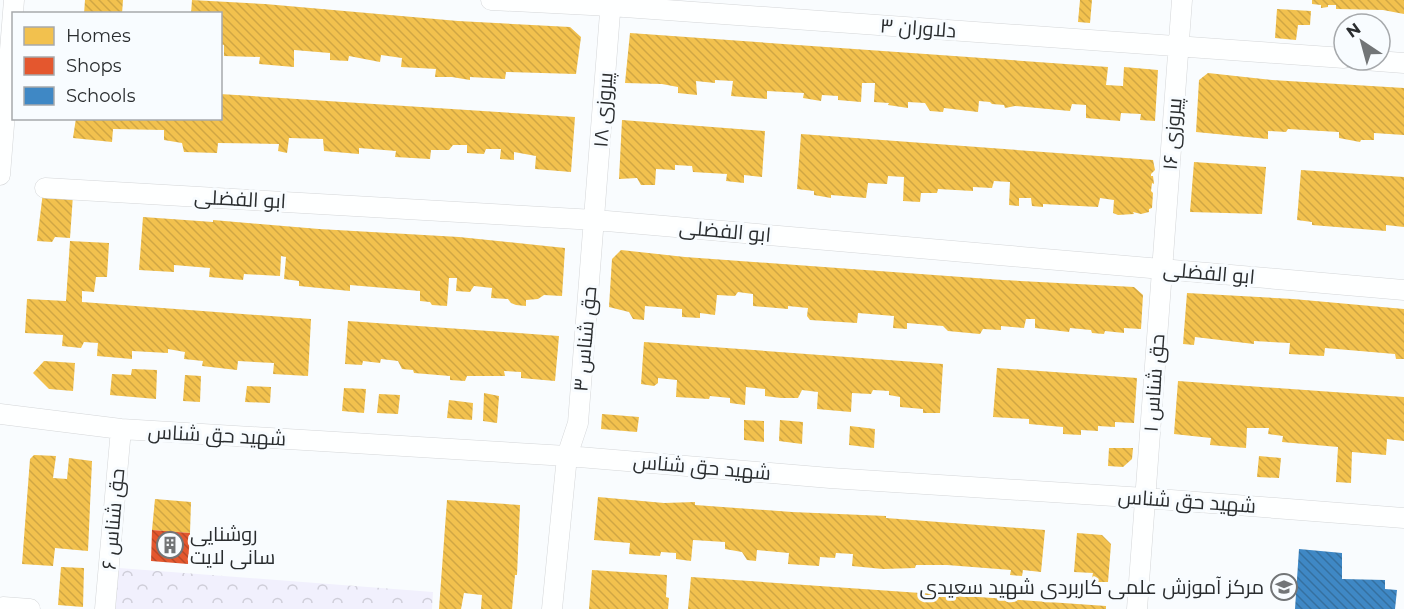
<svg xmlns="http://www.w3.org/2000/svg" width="1404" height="609" font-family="Montserrat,Cairo,sans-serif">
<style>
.park{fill:url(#park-crowns)}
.homes{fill:url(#homes-back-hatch)}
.shops{fill:url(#shops-back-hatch)}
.schools{fill:url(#schools-back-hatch)}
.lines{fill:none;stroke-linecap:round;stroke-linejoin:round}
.street-casing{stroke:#d4d6d8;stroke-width:21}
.street{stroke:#feffff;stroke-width:20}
.labels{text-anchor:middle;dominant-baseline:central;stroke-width:6;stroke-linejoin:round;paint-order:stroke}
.street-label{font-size:20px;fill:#2a2d2f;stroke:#f8fcff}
.poi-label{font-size:20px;fill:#2a2d2f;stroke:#f8fcff;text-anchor:start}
</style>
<defs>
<pattern id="park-crowns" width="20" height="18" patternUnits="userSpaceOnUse" patternTransform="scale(1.5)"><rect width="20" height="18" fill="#f1f0fd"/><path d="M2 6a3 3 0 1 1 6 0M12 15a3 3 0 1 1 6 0" fill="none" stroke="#cfced9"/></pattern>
<pattern id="homes-back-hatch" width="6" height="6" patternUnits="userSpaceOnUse" patternTransform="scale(1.5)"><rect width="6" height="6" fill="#f2c14e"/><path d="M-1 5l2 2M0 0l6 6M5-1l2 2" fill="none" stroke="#d0a644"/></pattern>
<pattern id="shops-back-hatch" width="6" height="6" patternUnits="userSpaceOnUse" patternTransform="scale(1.5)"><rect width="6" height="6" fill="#e4572e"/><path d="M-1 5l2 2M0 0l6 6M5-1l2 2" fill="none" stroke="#b94828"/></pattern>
<pattern id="schools-back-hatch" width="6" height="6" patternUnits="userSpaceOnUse" patternTransform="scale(1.5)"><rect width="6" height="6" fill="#3f88c5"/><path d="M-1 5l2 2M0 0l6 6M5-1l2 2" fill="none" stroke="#3570a0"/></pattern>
</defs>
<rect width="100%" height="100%" fill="#f9fcfe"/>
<path class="park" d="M 119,568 L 433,592 L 432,609 L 115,609 Z"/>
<path class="homes" d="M 85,0 L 123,0 L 122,14 L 84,14 Z
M 192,0 L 265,4 L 458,21 L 570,27 L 581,37 L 576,74 L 506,72 L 505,79 L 470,77 L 470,80 L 452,77 L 435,77 L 436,69 L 401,67 L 402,58 L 381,55 L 380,62 L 349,56 L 348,61 L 330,60 L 330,53 L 294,50 L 294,67 L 259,64 L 260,57 L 224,56 L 224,45 L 220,44 L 220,14 L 191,14 Z
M 1080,0 L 1092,0 L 1090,23 L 1078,22 Z
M 1312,0 L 1404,0 L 1404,14 L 1383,10 L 1336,9 L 1336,5 L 1328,5 L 1328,7 L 1321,8 L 1321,5 L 1312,4 Z
M 1277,9 L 1311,11 L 1310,25 L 1298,25 L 1296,40 L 1275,38 Z
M 630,33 L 1108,67 L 1106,85 L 1123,86 L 1124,67 L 1158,70 L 1155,121 L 1140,120 L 1141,114 L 1121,113 L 1120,121 L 1086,118 L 1086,105 L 1072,104 L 1070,111 L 1015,106 L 1005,108 L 1004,105 L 992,104 L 990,102 L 979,101 L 978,112 L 944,108 L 943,112 L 930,111 L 925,103 L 908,102 L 908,108 L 888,105 L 889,103 L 874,102 L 875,83 L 862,83 L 861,102 L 838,100 L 838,96 L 822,95 L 821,101 L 803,98 L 804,93 L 767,91 L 767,99 L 731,96 L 733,81 L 715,80 L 715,83 L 696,81 L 697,95 L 678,93 L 678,87 L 662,84 L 625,83 Z
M 1208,73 L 1272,80 L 1404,88 L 1404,135 L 1374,133 L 1374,140 L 1361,140 L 1360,142 L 1339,138 L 1339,132 L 1288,129 L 1286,132 L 1268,131 L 1268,139 L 1196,132 L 1199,80 Z
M 220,94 L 575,117 L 571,172 L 535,169 L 536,156 L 514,152 L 514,160 L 500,159 L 501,149 L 486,149 L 484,154 L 467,153 L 467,145 L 453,145 L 449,150 L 431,150 L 430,159 L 395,157 L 396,151 L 384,150 L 359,148 L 359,154 L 324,151 L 323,139 L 289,138 L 287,153 L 278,151 L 279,144 L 218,143 L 217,153 L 184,152 L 182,143 L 164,140 L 164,130 L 113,129 L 112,142 L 73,138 L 76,118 L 220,118 Z
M 622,120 L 765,131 L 762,177 L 744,175 L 744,183 L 726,181 L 727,174 L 693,172 L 692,166 L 675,165 L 675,170 L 656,169 L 655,185 L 641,185 L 637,178 L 619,179 Z
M 801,134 L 1153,160 L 1155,170 L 1151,174 L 1151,176 L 1153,176 L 1154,184 L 1152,183 L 1151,191 L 1153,193 L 1152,208 L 1149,209 L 1149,212 L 1141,214 L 1133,212 L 1134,214 L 1118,215 L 1113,213 L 1114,200 L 1100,198 L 1098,207 L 1043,204 L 1043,207 L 1032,206 L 1031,198 L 1019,198 L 1019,206 L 1009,205 L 1010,182 L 994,181 L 992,188 L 973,187 L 973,191 L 938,189 L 937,193 L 921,193 L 920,202 L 903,201 L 904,177 L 888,176 L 887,184 L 868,183 L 866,198 L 831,195 L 831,198 L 814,195 L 814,191 L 797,189 Z
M 1194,162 L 1266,167 L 1262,214 L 1190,212 Z
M 1301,170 L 1404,177 L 1404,227 L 1386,225 L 1386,231 L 1312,225 L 1312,222 L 1297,220 Z
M 43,192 L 73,195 L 70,238 L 55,237 L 52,242 L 37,241 Z
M 143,217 L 213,222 L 213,220 L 319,229 L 459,237 L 565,248 L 562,296 L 544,295 L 538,299 L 526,300 L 526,306 L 516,305 L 511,303 L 508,299 L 491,298 L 492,288 L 474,286 L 470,292 L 456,291 L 457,278 L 449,278 L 447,306 L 432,305 L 430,302 L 420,301 L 420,291 L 350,285 L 350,291 L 299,286 L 299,281 L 284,279 L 286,257 L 281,256 L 280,276 L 244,274 L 243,280 L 209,277 L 210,268 L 174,265 L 174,272 L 139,270 Z
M 70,241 L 109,243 L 107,277 L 96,277 L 94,292 L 82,291 L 82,302 L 311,319 L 308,376 L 273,374 L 274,363 L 238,361 L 237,370 L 202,366 L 203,361 L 184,359 L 185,352 L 168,349 L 168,353 L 132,351 L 132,359 L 97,356 L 98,343 L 84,342 L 81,348 L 62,346 L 63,335 L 25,333 L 27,299 L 66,301 Z
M 621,250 L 685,257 L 1003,280 L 1134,287 L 1143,295 L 1141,329 L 1124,328 L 1124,333 L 1105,331 L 1104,334 L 1092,333 L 1091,330 L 1070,328 L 1069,332 L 1035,328 L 1035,319 L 1026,319 L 1024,328 L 1001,326 L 1001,330 L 983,329 L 980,334 L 948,331 L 943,326 L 907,323 L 907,329 L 893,328 L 894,316 L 858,313 L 857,323 L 810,320 L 807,316 L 808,308 L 788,306 L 788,309 L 753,306 L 753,294 L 738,292 L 735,296 L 717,295 L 715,315 L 700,313 L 700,318 L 682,317 L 682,309 L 645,306 L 644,320 L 633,319 L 629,312 L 609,307 L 612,259 Z
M 1187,293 L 1293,299 L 1404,309 L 1404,359 L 1396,359 L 1395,354 L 1325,348 L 1324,356 L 1289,354 L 1290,343 L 1254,341 L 1254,344 L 1195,337 L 1194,345 L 1183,344 Z
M 348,321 L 559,336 L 555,381 L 521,378 L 521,372 L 504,371 L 505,376 L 467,376 L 465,381 L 450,380 L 450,376 L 414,373 L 413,370 L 402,369 L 398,361 L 381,359 L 380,363 L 363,361 L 362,365 L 345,364 Z
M 644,342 L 943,364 L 940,413 L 923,413 L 923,409 L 900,407 L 900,397 L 889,395 L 889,391 L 873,390 L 871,394 L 852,393 L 851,412 L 817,409 L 818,392 L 802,390 L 798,398 L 781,398 L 765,396 L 765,389 L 746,387 L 745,405 L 730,403 L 730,398 L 710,396 L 709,399 L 676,397 L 677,380 L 658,378 L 658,383 L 654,386 L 641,384 Z
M 44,361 L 75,363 L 73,391 L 49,389 L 33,373 Z
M 997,368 L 1137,378 L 1134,423 L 1115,422 L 1115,427 L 1098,426 L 1098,431 L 1081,430 L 1081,435 L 1063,434 L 1063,427 L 1029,424 L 1029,419 L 993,417 Z
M 132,369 L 157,370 L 156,399 L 110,395 L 112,374 L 131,375 Z
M 185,375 L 201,376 L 200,402 L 183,401 Z
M 1178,381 L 1404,397 L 1404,441 L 1387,439 L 1386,455 L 1352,452 L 1351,483 L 1336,482 L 1338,447 L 1282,442 L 1283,436 L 1268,434 L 1269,428 L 1247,428 L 1246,448 L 1210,445 L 1211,438 L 1174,434 Z
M 247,386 L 271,387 L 270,403 L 245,402 Z
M 344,388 L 366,389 L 364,413 L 342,411 Z
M 484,393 L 499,396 L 497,423 L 483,421 Z
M 379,394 L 400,395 L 398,414 L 377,413 Z
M 449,400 L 473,403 L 472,420 L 447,418 Z
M 602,414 L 639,417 L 637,432 L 601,429 Z
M 744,420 L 764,421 L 764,442 L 744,440 Z
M 780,420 L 803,422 L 802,444 L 779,441 Z
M 850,426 L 875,429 L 874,448 L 849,445 Z
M 1109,448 L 1133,448 L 1132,459 L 1123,467 L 1108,466 Z
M 34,455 L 56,456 L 53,478 L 67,479 L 69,458 L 92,461 L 88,551 L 55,548 L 53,566 L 22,564 L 30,459 Z
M 1259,456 L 1281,458 L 1279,478 L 1257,477 Z
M 598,497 L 664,503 L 695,502 L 695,505 L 792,512 L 886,516 L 886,518 L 1045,530 L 1041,572 L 1023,570 L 1022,576 L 1010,575 L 1011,570 L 947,565 L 916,565 L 915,568 L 883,569 L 852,566 L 853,554 L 836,553 L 835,558 L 820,557 L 819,566 L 788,564 L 789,553 L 757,550 L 756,561 L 747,560 L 742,552 L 725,549 L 725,542 L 693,540 L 691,561 L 676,559 L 676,553 L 661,552 L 660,556 L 629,554 L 630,543 L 594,540 Z
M 155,499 L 191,502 L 190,533 L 152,530 Z
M 447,500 L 520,505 L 517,575 L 515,575 L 512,609 L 481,609 L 482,595 L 464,593 L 461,609 L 439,609 Z
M 1077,533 L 1102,535 L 1111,544 L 1108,582 L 1091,582 L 1093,573 L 1074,572 Z
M 61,567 L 84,568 L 83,607 L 58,605 Z
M 592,570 L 667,575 L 666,597 L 669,598 L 668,609 L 589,609 Z
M 691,577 L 1106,606 L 1106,609 L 688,609 Z"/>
<path class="shops" d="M 152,530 L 190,533 L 188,564 L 151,561 Z"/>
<path class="schools" d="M 1299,549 L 1342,553 L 1342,579 L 1385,580 L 1385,589 L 1397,590 L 1395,609 L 1295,609 Z"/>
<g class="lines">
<defs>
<path id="street" d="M 491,0 L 610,6 L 1344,58
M 1364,60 L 1404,63
M 0,175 L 14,0
M 45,188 L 595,220 L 1404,290
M 0,414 L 121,429 L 567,456 L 830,478 L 1145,498 L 1404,518
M 3,607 L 30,609
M 105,609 L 121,429
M 552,609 L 567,456 L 578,423 L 611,0
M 1137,609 L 1182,0"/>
</defs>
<use href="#street" class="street-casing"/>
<use href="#street" class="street"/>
</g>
<defs>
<symbol id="building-ring" viewBox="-11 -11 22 22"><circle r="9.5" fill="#f8fcff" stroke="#727577" stroke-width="1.5"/><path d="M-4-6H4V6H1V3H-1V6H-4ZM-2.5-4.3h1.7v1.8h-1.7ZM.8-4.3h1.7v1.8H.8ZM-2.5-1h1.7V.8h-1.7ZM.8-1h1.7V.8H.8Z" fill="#727577"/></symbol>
<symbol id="university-ring" viewBox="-11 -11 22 22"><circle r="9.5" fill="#f8fcff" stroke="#727577" stroke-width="1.5"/><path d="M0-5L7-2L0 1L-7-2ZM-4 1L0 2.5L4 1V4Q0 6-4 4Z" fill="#727577"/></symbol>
</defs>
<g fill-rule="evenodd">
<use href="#building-ring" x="155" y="530" width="30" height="30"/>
<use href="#university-ring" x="1269" y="572" width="30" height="30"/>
</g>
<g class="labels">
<g class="street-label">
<text transform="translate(918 28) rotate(4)">دلاوران ۳</text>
<text transform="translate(603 110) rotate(-86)">پیروزی ۱۸</text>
<text transform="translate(1172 134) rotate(-86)">پیروزی ۱۶</text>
<text transform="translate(240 199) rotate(3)">ابو الفضلی</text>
<text transform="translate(725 231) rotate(5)">ابو الفضلی</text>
<text transform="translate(1209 273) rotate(5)">ابو الفضلی</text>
<text transform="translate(585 339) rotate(-85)">حق شناس ۳</text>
<text transform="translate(1154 383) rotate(-86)">حق شناس ۱</text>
<text transform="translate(217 435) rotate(3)">شهید حق شناس</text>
<text transform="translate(702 467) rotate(5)">شهید حق شناس</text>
<text transform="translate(1187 501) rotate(4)">شهید حق شناس</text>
<text transform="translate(113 519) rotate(-85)">حق شناس ۶</text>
</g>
<g class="poi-label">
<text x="190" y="534">روشنایی<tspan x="190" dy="23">سانی لایت</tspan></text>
<text x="1264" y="587" text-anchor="end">مرکز آموزش علمی کاربردی شهید سعیدی</text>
</g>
</g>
<rect x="12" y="12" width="210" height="108" fill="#f8fcff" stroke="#a6a9ac" stroke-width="1.5"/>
<rect x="24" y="27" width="30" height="18" fill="#f2c14e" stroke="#a6a9ac" stroke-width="1.5"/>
<text x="66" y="42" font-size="18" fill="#2a2d2f">Homes</text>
<rect x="24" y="57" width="30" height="18" fill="#e4572e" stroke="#a6a9ac" stroke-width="1.5"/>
<text x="66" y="72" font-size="18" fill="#2a2d2f">Shops</text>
<rect x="24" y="87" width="30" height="18" fill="#3f88c5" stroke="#a6a9ac" stroke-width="1.5"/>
<text x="66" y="102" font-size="18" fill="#2a2d2f">Schools</text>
<g transform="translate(1362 42) rotate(324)"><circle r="28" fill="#f8fcff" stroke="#a6a9ac" stroke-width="1.5"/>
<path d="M0-4.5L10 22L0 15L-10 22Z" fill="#727577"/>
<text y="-9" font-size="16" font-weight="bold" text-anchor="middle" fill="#2a2d2f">N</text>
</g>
</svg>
